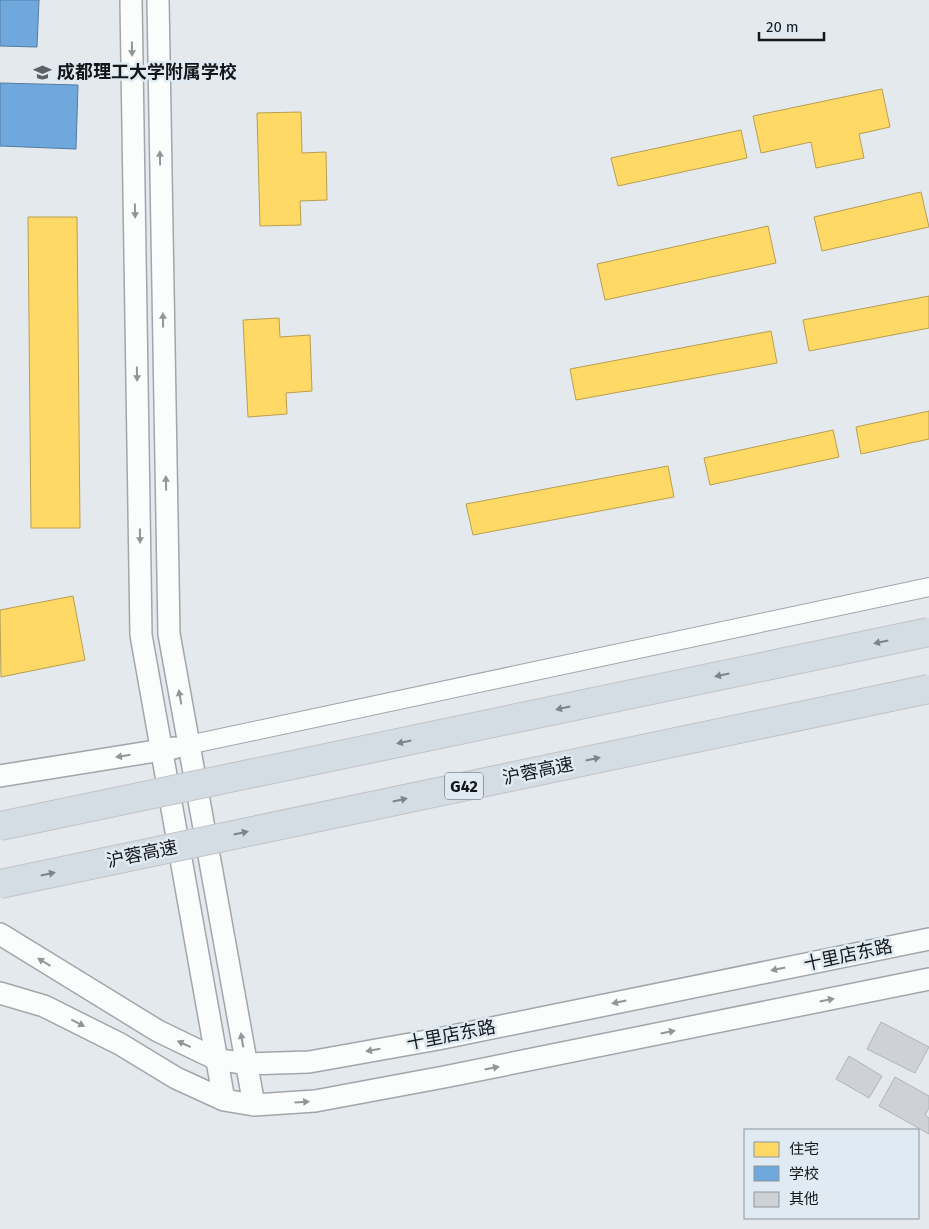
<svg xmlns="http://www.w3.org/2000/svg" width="929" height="1229" font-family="'Fira Sans','Noto Sans SC',sans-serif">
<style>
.homes{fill:#ffd966;stroke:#b89f4f}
.schools{fill:#6fa8dc;stroke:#547ca2}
.building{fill:#ced2d6;stroke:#b0b4b8}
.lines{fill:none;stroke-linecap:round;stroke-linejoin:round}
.minor-casing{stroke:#a2a6aa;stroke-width:20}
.tertiary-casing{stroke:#a2a6aa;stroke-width:24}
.minor{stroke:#fbfcfc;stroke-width:18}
.tertiary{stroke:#fbfcfc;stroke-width:21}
.motorway-bridge-casing{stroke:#c2c4c6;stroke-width:30;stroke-linecap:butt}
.motorway-bridge{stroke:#d5dde4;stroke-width:28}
.oneway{fill:#939596}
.oneway2{fill:#7e8489}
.labels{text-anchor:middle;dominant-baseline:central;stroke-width:5;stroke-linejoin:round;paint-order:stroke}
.shield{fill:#e0eaf2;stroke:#51565b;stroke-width:1}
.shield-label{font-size:16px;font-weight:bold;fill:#14171a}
.poi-label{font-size:18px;font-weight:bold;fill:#14171a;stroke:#e0eaf2;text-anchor:start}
.street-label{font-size:18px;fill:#14171a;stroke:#e0eaf2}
</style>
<rect width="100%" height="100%" fill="#e4e9ee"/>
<path class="homes" d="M 882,89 L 890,127 L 859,134 L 864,158 L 816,168 L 811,142 L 761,153 L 753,116 Z
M 301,112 L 302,153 L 326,152 L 327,200 L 300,201 L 301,225 L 260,226 L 257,113 Z
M 741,130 L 747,158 L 618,186 L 611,158 Z
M 921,192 L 929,227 L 822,251 L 814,217 Z
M 28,217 L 77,217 L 80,528 L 31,528 Z
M 768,226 L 776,263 L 605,300 L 597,264 Z
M 929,296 L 929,328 L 809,351 L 803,320 Z
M 279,318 L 280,337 L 310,335 L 312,391 L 286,393 L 287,414 L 248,417 L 243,320 Z
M 771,331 L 777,363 L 576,400 L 570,369 Z
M 929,411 L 929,439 L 861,454 L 856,427 Z
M 833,430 L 839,457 L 710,485 L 704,458 Z
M 668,466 L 674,497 L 473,535 L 466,504 Z
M 73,596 L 85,660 L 1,677 L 0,610 Z"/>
<path class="schools" d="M 0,0 L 39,0 L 37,47 L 0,46 Z
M 0,83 L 78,85 L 76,149 L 0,146 Z"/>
<path class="building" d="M 881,1022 L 929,1047 L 915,1073 L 867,1049 Z
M 849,1056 L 882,1076 L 869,1098 L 836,1079 Z
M 895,1077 L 929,1096 L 929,1108 L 925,1115 L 929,1118 L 929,1134 L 879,1106 Z"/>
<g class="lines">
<defs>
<path id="minor" d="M 188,745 L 929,587"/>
<path id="tertiary" d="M 131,0 L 141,635 L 224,1100
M 158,0 L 169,634 L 254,1105
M 0,776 L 174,748
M 0,934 L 158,1031 L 216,1059 L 247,1064 L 309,1062 L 438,1039 L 929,939
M 0,993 L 44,1006 L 120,1044 L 176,1078 L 224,1100 L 254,1105 L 315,1101 L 444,1077 L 929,979"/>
</defs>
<use href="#minor" class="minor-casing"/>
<use href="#tertiary" class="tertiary-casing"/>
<use href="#minor" class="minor"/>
<use href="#tertiary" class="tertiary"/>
<defs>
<path id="motorway-bridge" d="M 0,826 L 929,632
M 0,884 L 929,689"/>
</defs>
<use href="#motorway-bridge" class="motorway-bridge-casing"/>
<use href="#motorway-bridge" class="motorway-bridge"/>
</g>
<defs><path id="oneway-solid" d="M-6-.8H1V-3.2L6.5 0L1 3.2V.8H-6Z" transform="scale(1.25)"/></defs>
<g class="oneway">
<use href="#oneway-solid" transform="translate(132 49) rotate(89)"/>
<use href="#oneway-solid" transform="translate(160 158) rotate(-91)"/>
<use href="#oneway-solid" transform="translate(135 211) rotate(89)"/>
<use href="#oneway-solid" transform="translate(163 320) rotate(-91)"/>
<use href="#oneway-solid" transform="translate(137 374) rotate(89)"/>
<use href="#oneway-solid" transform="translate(166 483) rotate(-91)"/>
<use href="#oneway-solid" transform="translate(140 536) rotate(89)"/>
<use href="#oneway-solid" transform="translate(180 697) rotate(-100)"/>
<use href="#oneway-solid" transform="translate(123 756) rotate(171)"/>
<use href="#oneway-solid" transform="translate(44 962) rotate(-149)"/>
<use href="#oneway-solid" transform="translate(778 969) rotate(168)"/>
<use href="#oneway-solid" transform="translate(827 1000) rotate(-11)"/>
<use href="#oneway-solid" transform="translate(619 1002) rotate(168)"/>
<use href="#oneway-solid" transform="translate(78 1023) rotate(27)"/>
<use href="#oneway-solid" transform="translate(668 1032) rotate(-11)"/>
<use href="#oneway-solid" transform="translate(242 1040) rotate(-100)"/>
<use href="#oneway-solid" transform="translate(184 1044) rotate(-155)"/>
<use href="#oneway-solid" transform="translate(373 1050) rotate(170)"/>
<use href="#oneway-solid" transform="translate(492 1068) rotate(-11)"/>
<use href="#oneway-solid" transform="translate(302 1102) rotate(-4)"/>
</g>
<g class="oneway2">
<use href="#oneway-solid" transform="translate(881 642) rotate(168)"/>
<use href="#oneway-solid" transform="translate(722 675) rotate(168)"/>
<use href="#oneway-solid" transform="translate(563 708) rotate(168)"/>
<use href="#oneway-solid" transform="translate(404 742) rotate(168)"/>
<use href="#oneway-solid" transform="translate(593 759) rotate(-12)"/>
<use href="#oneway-solid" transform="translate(400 800) rotate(-12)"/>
<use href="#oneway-solid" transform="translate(241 833) rotate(-12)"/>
<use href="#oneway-solid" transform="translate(48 874) rotate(-12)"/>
</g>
<defs>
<symbol id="school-bare" viewBox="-9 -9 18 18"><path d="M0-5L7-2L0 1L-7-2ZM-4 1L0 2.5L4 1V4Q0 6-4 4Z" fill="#5d6064" stroke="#e0eaf2" stroke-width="2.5" paint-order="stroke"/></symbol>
</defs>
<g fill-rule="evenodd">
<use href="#school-bare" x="30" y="60" width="25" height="25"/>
</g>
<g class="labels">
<rect class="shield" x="445" y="772.5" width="38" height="27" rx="4"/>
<g class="shield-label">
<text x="464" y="786">G42</text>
</g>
<g class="poi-label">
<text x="57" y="72">成都理工大学附属学校</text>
</g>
<g class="street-label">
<text transform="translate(538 771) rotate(-12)">沪蓉高速</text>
<text transform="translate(142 854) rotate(-12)">沪蓉高速</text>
<text transform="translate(848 955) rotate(-12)">十里店东路</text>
<text transform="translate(451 1035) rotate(-11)">十里店东路</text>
</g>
</g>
<rect x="744" y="1129" width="175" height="90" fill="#e0eaf2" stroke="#8e969c"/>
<rect x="754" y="1142" width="25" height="15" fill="#ffd966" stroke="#8e969c"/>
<text x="789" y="1154" font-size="15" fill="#14171a">住宅</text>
<rect x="754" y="1166" width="25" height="15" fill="#6fa8dc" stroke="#8e969c"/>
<text x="789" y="1179" font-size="15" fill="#14171a">学校</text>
<rect x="754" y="1192" width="25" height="15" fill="#ced2d6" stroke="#8e969c"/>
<text x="789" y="1204" font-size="15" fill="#14171a">其他</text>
<path d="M759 32v8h65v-8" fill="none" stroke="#14171a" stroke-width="2.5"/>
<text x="766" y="32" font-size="15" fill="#14171a" stroke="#e0eaf2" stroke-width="4" paint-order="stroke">20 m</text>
</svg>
